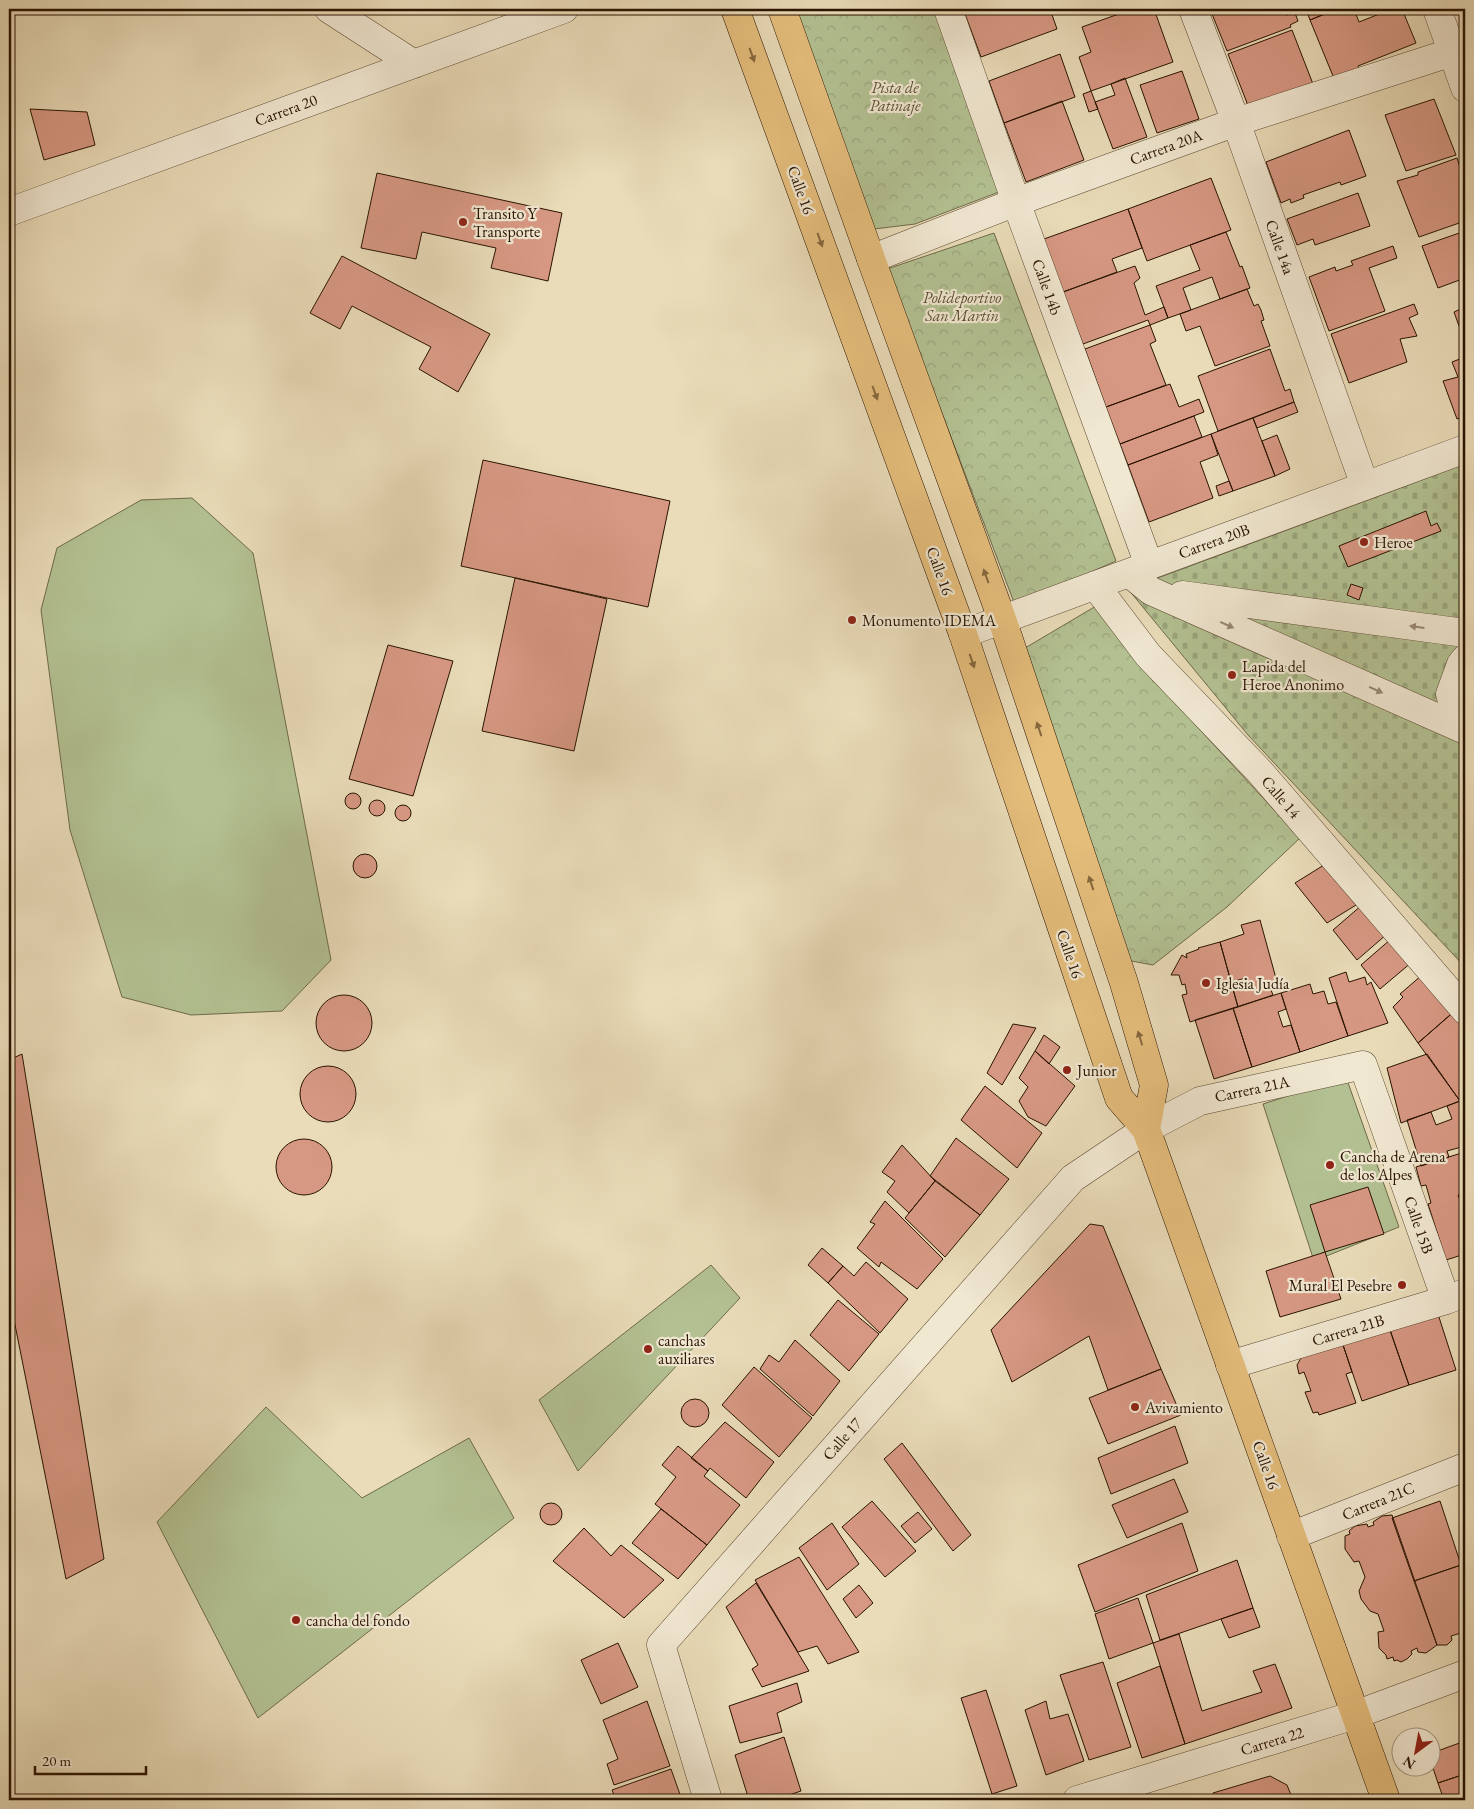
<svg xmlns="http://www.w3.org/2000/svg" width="1474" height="1809" font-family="'EB Garamond',serif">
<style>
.cemetery{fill:url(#cemetery-stones);stroke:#6e6a49}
.park{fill:url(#park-crowns);stroke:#6e6a49}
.pitch{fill:#b3c192;stroke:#6e6a49}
.building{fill:#d79883;stroke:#291300}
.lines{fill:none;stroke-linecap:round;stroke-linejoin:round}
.minor-casing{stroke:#59452e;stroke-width:29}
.highway-casing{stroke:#291300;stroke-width:29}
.minor{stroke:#f1e8d2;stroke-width:28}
.highway{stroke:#e5be7c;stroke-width:28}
.oneway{fill:#87683e}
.oneway2{fill:#978874}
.poi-dot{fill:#8f2418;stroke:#f1e8d2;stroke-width:2}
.labels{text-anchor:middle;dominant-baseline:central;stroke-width:4.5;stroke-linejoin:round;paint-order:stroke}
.park-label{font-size:16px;font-style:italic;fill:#595033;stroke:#f1e8d2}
.street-label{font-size:16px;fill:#291300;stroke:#f1e8d2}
.poi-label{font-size:16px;fill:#291300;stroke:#f1e8d2;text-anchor:start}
</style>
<defs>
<pattern id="cemetery-stones" width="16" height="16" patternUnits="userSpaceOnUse" patternTransform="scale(1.25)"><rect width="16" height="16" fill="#b3c192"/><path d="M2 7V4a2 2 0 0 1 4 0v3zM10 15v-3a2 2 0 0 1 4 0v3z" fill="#9aa57c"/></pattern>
<pattern id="park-crowns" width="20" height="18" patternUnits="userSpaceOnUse" patternTransform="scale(1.25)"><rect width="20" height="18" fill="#b3c192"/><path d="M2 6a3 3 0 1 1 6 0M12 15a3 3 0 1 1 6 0" fill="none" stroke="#9aa57c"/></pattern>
</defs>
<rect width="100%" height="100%" fill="#eadcb9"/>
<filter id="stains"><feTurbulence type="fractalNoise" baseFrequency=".004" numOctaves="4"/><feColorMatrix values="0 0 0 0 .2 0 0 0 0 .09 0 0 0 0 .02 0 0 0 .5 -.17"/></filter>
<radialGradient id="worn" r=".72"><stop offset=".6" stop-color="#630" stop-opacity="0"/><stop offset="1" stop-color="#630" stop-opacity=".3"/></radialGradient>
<path class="cemetery" d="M 1465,464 L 1465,967 L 1248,735 L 1128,589 Z"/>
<path class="park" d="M 787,9 L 941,9 L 1004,190 L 915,224 L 866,230 Z
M 994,233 L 1116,561 L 1015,605 L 887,269 Z
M 1096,606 L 1143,668 L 1300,838 L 1227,907 L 1153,965 L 1126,960 L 1020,651 Z"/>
<path class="pitch" d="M 192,498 L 253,553 L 331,960 L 282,1011 L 191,1015 L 122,997 L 70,830 L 41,610 L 57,548 L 141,500 Z
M 1346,1077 L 1399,1227 L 1314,1261 L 1263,1104 Z
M 711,1265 L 740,1298 L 578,1471 L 539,1400 Z
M 266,1407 L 362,1498 L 469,1438 L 514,1518 L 258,1718 L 157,1522 Z"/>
<path class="building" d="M 981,9 L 1050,9 L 1057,29 L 981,57 L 965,14 Z
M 1133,9 L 1154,9 L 1173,62 L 1091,91 L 1079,57 L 1091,52 L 1082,27 Z
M 1210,9 L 1283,9 L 1286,15 L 1295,13 L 1298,21 L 1290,25 L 1291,27 L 1227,51 Z
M 1306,9 L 1337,9 L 1310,20 Z
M 1337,9 L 1354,9 L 1359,22 L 1392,9 L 1402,9 L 1416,43 L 1358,66 L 1360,70 L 1333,76 L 1310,20 Z
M 1292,30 L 1313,84 L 1249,108 L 1228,54 Z
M 1060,54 L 1075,97 L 1004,123 L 989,81 Z
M 1182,71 L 1199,119 L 1157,133 L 1140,85 Z
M 1125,78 L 1147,137 L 1113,149 L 1095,102 L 1115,95 L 1111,84 Z
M 1091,91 L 1098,109 L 1089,112 L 1083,94 Z
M 1434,99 L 1456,155 L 1406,171 L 1385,115 Z
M 1062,101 L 1084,160 L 1026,182 L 1004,123 Z
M 30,109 L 87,112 L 95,145 L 44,160 Z
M 1349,130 L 1366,176 L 1341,185 L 1340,182 L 1303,195 L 1304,198 L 1291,203 L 1290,199 L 1281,203 L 1266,162 Z
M 1457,158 L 1465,183 L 1465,221 L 1419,237 L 1397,181 L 1418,175 L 1418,172 Z
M 377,173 L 562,213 L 548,281 L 491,268 L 496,248 L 422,232 L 416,259 L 361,248 Z
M 1211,178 L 1231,230 L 1147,261 L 1128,209 Z
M 1358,193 L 1370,226 L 1315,245 L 1313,239 L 1297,245 L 1287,219 Z
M 1128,209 L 1142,248 L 1112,259 L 1117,272 L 1063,292 L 1044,239 Z
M 1465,231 L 1465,278 L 1438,288 L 1422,246 Z
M 1226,232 L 1240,267 L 1242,266 L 1250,288 L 1220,299 L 1212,277 L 1188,286 L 1183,288 L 1191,310 L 1168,318 L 1156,286 L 1200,270 L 1190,245 Z
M 1393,246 L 1397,258 L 1369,268 L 1385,311 L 1329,331 L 1309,277 L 1335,267 L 1336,271 L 1353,265 L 1351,261 Z
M 342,256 L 490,334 L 458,392 L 419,369 L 431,347 L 352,306 L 340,329 L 310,313 Z
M 1135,266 L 1140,278 L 1134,283 L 1145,315 L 1164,307 L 1168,318 L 1150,325 L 1148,320 L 1083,344 L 1063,292 Z
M 1247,289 L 1254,306 L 1258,304 L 1261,310 L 1264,320 L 1261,321 L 1270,346 L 1215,366 L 1200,326 L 1186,331 L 1180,314 Z
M 1414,304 L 1418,314 L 1409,318 L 1417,336 L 1400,339 L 1407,362 L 1349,383 L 1331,334 Z
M 1465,307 L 1465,327 L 1464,323 L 1459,326 L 1454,312 Z
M 1150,325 L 1156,341 L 1150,344 L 1166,385 L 1106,407 L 1085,349 Z
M 1270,349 L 1285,391 L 1290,389 L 1294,402 L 1218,431 L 1198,376 Z
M 1465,357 L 1465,416 L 1457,419 L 1443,381 L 1458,377 L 1452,362 Z
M 1170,384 L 1179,407 L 1199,399 L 1204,412 L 1120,444 L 1106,407 Z
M 1294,402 L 1298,412 L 1257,428 L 1253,418 Z
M 1194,416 L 1202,437 L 1128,465 L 1120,444 Z
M 1253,418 L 1275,476 L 1233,491 L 1211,434 Z
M 1211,434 L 1218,455 L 1200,462 L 1213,498 L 1149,522 L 1128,465 Z
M 1277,435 L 1290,469 L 1275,476 L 1262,441 Z
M 483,460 L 670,501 L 648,607 L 461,566 Z
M 1229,481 L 1233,491 L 1219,496 L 1216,486 Z
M 1426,511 L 1431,526 L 1437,523 L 1441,531 L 1348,567 L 1339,546 Z
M 515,578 L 607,599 L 574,751 L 482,731 Z
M 1351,584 L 1363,588 L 1359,600 L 1347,595 Z
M 388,645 L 453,661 L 413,796 L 349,779 Z
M345 801a8 8 0 1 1 16 0a8 8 0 1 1-16 0Z
M369 808a8 8 0 1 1 16 0a8 8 0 1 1-16 0Z
M395 813a8 8 0 1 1 16 0a8 8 0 1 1-16 0Z
M353 866a12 12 0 1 1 24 0a12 12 0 1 1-24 0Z
M 1324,865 L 1356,905 L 1327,923 L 1295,883 Z
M 1362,905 L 1387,934 L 1357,960 L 1333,930 Z
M 1260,920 L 1277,982 L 1269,985 L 1273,995 L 1238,1007 L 1232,986 L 1247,982 L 1246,978 L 1231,982 L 1220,942 L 1244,934 L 1241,925 Z
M 1391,939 L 1412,962 L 1380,989 L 1361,965 Z
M 1220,942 L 1238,1007 L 1190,1022 L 1182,995 L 1187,994 L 1185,984 L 1182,985 L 1179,975 L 1171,975 L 1182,955 L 1187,958 L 1186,954 L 1199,949 L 1198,948 Z
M 1346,972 L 1349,982 L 1365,977 L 1367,985 L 1371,982 L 1388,1023 L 1348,1036 L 1329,978 Z
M 1422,975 L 1456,1010 L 1418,1043 L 1393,1007 L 1403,997 L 1400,994 Z
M 1310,984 L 1313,994 L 1324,991 L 1328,1004 L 1336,1002 L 1348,1036 L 1300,1052 L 1281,993 Z
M 1281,993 L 1286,1009 L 1278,1012 L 1283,1027 L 1291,1025 L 1300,1052 L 1252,1067 L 1233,1008 Z
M316 1023a28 28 0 1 1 56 0a28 28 0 1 1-56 0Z
M 1459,1007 L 1465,1014 L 1465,1095 L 1460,1101 L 1418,1043 Z
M 1233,1008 L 1252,1067 L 1214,1079 L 1195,1020 Z
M 1013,1024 L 1036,1028 L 1002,1085 L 987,1073 Z
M 1044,1035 L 1060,1047 L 1049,1064 L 1035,1051 Z
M 1035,1051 L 1075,1086 L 1046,1126 L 1028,1117 L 1019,1101 L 1028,1087 L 1019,1078 Z
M 22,1054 L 104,1559 L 66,1579 L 9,1295 L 9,1060 Z
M 1427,1054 L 1460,1101 L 1401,1123 L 1387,1068 Z
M300 1094a28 28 0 1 1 56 0a28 28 0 1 1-56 0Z
M 985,1086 L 1042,1133 L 1017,1168 L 961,1120 Z
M 1465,1095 L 1465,1108 L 1460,1101 Z
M 1460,1101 L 1465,1108 L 1465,1146 L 1447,1151 L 1449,1157 L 1421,1166 L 1407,1120 L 1431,1112 L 1436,1125 L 1452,1119 L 1447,1106 Z
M 956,1138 L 1009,1179 L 980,1215 L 930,1176 Z
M276 1167a28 28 0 1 1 56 0a28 28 0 1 1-56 0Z
M 902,1145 L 935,1181 L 909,1213 L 887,1192 L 895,1181 L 882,1172 Z
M 1465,1152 L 1465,1193 L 1458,1195 L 1461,1203 L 1465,1201 L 1465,1254 L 1446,1260 L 1428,1204 L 1431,1203 L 1426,1185 L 1421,1186 L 1416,1167 Z
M 935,1181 L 980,1215 L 945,1257 L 905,1218 Z
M 1368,1187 L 1384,1234 L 1325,1252 L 1310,1205 Z
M 885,1201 L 943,1259 L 917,1289 L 881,1262 L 879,1267 L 857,1248 L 875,1224 L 870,1222 Z
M 1090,1224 L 1103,1226 L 1161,1369 L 1108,1390 L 1089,1336 L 1012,1382 L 991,1330 Z
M 822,1248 L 843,1266 L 828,1283 L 808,1265 Z
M 1325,1252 L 1341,1299 L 1280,1317 L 1266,1271 Z
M 866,1262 L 908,1299 L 880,1333 L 828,1283 L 843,1266 L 854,1276 Z
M 838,1300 L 879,1334 L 849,1371 L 810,1335 Z
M 1437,1311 L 1456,1370 L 1409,1385 L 1390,1330 Z
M 1390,1330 L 1409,1385 L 1362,1401 L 1341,1339 Z
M 1341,1339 L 1352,1372 L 1346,1374 L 1356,1403 L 1319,1415 L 1318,1412 L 1313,1413 L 1305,1392 L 1311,1391 L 1304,1372 L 1299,1374 L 1297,1365 L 1301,1358 Z
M 795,1340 L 840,1381 L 813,1416 L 760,1369 L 769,1355 L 779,1362 Z
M 754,1367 L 812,1418 L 779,1457 L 722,1405 Z
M 1161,1369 L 1181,1415 L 1108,1444 L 1089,1398 Z
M 1465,1379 L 1465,1394 L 1461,1380 Z
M681 1413a14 14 0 1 1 28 0a14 14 0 1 1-28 0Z
M 725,1422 L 774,1462 L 746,1498 L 710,1468 L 708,1471 L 691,1458 Z
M 1175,1426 L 1188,1463 L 1111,1494 L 1098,1458 Z
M 902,1443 L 971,1535 L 953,1551 L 884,1459 Z
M 678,1446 L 708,1471 L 704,1476 L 740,1505 L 707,1545 L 655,1504 L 676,1477 L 662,1465 Z
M 1174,1479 L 1188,1512 L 1127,1538 L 1112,1505 Z
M 872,1501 L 916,1551 L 885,1577 L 842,1527 Z
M 1440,1501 L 1461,1565 L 1414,1581 L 1392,1518 Z
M540 1514a11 11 0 1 1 22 0a11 11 0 1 1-22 0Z
M 661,1509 L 707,1545 L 678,1579 L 632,1543 Z
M 918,1512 L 932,1529 L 915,1543 L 901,1526 Z
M 1392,1515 L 1437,1645 L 1426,1653 L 1418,1652 L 1417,1648 L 1411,1651 L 1412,1654 L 1407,1659 L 1401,1662 L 1397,1660 L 1394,1661 L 1393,1657 L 1387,1659 L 1386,1655 L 1379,1648 L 1378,1632 L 1384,1631 L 1378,1614 L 1370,1611 L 1361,1599 L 1359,1591 L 1365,1577 L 1359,1561 L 1354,1562 L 1345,1549 L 1345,1536 L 1350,1534 L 1349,1531 L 1355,1526 L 1367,1524 L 1368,1527 L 1374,1525 L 1373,1522 L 1382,1516 Z
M 832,1523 L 859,1564 L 827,1590 L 799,1548 Z
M 1182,1523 L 1198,1571 L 1095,1612 L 1078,1565 Z
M 584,1528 L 611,1556 L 621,1545 L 664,1580 L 624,1618 L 553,1561 Z
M 799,1557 L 859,1652 L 828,1664 L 817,1646 L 798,1652 L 755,1580 Z
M 1237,1560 L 1253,1608 L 1160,1640 L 1146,1595 Z
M 1461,1565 L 1465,1576 L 1465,1636 L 1461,1633 L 1451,1636 L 1452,1640 L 1447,1645 L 1437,1645 L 1414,1581 Z
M 756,1583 L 809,1671 L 762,1687 L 752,1669 L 758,1665 L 726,1607 Z
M 859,1585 L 873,1603 L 856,1618 L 843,1599 Z
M 1138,1598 L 1153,1643 L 1109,1659 L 1095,1614 Z
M 1253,1608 L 1260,1627 L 1229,1638 L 1221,1619 Z
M 1179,1634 L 1202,1711 L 1262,1692 L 1253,1671 L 1275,1664 L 1292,1708 L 1185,1744 L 1153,1643 Z
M 618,1643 L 638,1687 L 601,1704 L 581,1660 Z
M 1103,1662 L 1131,1747 L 1089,1760 L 1060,1675 Z
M 1160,1666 L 1185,1744 L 1142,1758 L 1117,1683 Z
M 797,1683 L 802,1702 L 777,1713 L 782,1732 L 740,1743 L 729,1706 Z
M 986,1690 L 1017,1786 L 992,1794 L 961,1698 Z
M 647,1701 L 670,1766 L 614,1785 L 607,1764 L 618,1759 L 603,1720 Z
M 1046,1701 L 1050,1719 L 1068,1714 L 1084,1761 L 1046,1775 L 1025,1710 Z
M 784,1737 L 801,1791 L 774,1800 L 749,1800 L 735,1755 Z
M 1465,1741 L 1465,1774 L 1438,1783 L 1432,1765 L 1432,1753 Z
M 671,1769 L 682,1800 L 616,1800 L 612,1790 Z
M 1465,1774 L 1465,1800 L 1444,1800 L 1438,1783 Z
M 1270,1776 L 1287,1785 L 1293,1800 L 1215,1800 L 1213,1793 Z"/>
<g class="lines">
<defs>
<path id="minor" d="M 329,9 L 414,64
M 948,9 L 1016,202 L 1149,565
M 1193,9 L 1236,122 L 1365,486
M 1437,9 L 1465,88
M 9,212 L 564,9
M 871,259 L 1016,202 L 1236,122 L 1465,48
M 1129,573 L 1151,591 L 1465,730
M 1095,585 L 1148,655 L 1260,772 L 1465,1010
M 1182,595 L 1465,633
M 963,634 L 1465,449
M 1459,727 L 1450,694 L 1461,664 L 1465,659
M 1230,1365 L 1446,1300 L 1465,1293
M 1291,1536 L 1465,1467
M 708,1800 L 661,1645 L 1073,1178 L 1146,1129 L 1200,1101 L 1363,1065 L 1446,1300
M 1077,1800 L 1355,1715 L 1465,1674"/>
<path id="highway" d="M 735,9 L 963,634 L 1119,1098 L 1146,1129 L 1386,1800
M 782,9 L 871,259 L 1002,619 L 1124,983 L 1154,1085 L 1146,1129"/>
</defs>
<use href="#minor" class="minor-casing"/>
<use href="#highway" class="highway-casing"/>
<use href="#minor" class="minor"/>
<use href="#highway" class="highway"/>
</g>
<defs><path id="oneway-solid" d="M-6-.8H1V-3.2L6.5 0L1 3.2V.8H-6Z" transform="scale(1.25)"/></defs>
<g class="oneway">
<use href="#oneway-solid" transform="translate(752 55) rotate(70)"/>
<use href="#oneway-solid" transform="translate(820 240) rotate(70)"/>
<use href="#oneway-solid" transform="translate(875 393) rotate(70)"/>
<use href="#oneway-solid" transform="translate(986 576) rotate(-110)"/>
<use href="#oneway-solid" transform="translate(972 661) rotate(71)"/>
<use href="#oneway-solid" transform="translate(1039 729) rotate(-108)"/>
<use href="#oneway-solid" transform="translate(1091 883) rotate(-108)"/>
<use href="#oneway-solid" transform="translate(1140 1038) rotate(-107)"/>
</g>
<g class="oneway2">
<use href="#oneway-solid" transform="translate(1227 625) rotate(24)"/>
<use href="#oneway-solid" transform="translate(1417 627) rotate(-172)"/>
<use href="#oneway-solid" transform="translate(1376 690) rotate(24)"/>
</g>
<g class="poi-dot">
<circle cx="463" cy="222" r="5"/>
<circle cx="1364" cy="542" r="5"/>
<circle cx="852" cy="620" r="5"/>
<circle cx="1232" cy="675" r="5"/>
<circle cx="1206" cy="983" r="5"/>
<circle cx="1067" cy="1070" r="5"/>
<circle cx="1330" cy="1165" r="5"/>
<circle cx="1402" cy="1285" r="5"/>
<circle cx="648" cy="1349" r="5"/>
<circle cx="1135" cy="1407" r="5"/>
<circle cx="296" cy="1620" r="5"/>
</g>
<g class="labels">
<g class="park-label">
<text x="895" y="87">Pista de<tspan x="895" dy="18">Patinaje</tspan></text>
<text x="962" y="297">Polideportivo<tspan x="962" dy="18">San Martin</tspan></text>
</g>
<g class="street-label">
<text transform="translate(286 110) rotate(-20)">Carrera 20</text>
<text transform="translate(1166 147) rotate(-20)">Carrera 20A</text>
<text transform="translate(801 190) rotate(70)">Calle 16</text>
<text transform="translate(1280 247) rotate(70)">Calle 14a</text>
<text transform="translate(1047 287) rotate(70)">Calle 14b</text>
<text transform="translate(1214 541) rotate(-20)">Carrera 20B</text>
<text transform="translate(940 571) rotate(70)">Calle 16</text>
<text transform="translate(1281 797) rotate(49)">Calle 14</text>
<text transform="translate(1070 954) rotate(71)">Calle 16</text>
<text transform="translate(1252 1089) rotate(-12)">Carrera 21A</text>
<text transform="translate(1419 1225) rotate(71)">Calle 15B</text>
<text transform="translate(1348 1330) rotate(-17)">Carrera 21B</text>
<text transform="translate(842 1439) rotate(-49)">Calle 17</text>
<text transform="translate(1266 1465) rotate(70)">Calle 16</text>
<text transform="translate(1378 1501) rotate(-22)">Carrera 21C</text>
<text transform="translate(1272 1741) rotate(-17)">Carrera 22</text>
</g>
<g class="poi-label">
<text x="473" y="213">Transito Y<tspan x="473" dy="18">Transporte</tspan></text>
<text x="1374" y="542">Heroe</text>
<text x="862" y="620">Monumento IDEMA</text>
<text x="1242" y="666">Lapida del<tspan x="1242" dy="18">Heroe Anonimo</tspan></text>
<text x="1216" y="983">Iglesia Judía</text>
<text x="1077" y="1070">Junior</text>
<text x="1340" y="1156">Cancha de Arena<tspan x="1340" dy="18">de los Alpes</tspan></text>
<text x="1392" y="1285" text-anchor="end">Mural El Pesebre</text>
<text x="658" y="1340">canchas<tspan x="658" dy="18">auxiliares</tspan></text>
<text x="1145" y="1407">Avivamiento</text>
<text x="306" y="1620">cancha del fondo</text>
</g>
</g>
<rect width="1474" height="1809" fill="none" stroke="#eadcb9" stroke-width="30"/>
<rect x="10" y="10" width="1454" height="1789" fill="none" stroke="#291300" stroke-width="2.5"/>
<rect x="15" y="15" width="1444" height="1779" fill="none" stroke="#291300"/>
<g transform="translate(1416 1752) rotate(212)"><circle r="24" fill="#f1e8d2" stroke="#a1937e"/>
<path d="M0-4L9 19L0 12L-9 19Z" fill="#8f2418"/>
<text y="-8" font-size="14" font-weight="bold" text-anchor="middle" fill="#291300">N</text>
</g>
<path d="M35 1766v8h111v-8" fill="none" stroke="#291300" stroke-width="2.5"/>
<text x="42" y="1766" font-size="15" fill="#291300" stroke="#f1e8d2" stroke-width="4" paint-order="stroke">20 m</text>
<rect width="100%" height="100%" filter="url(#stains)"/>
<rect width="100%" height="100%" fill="url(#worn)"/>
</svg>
